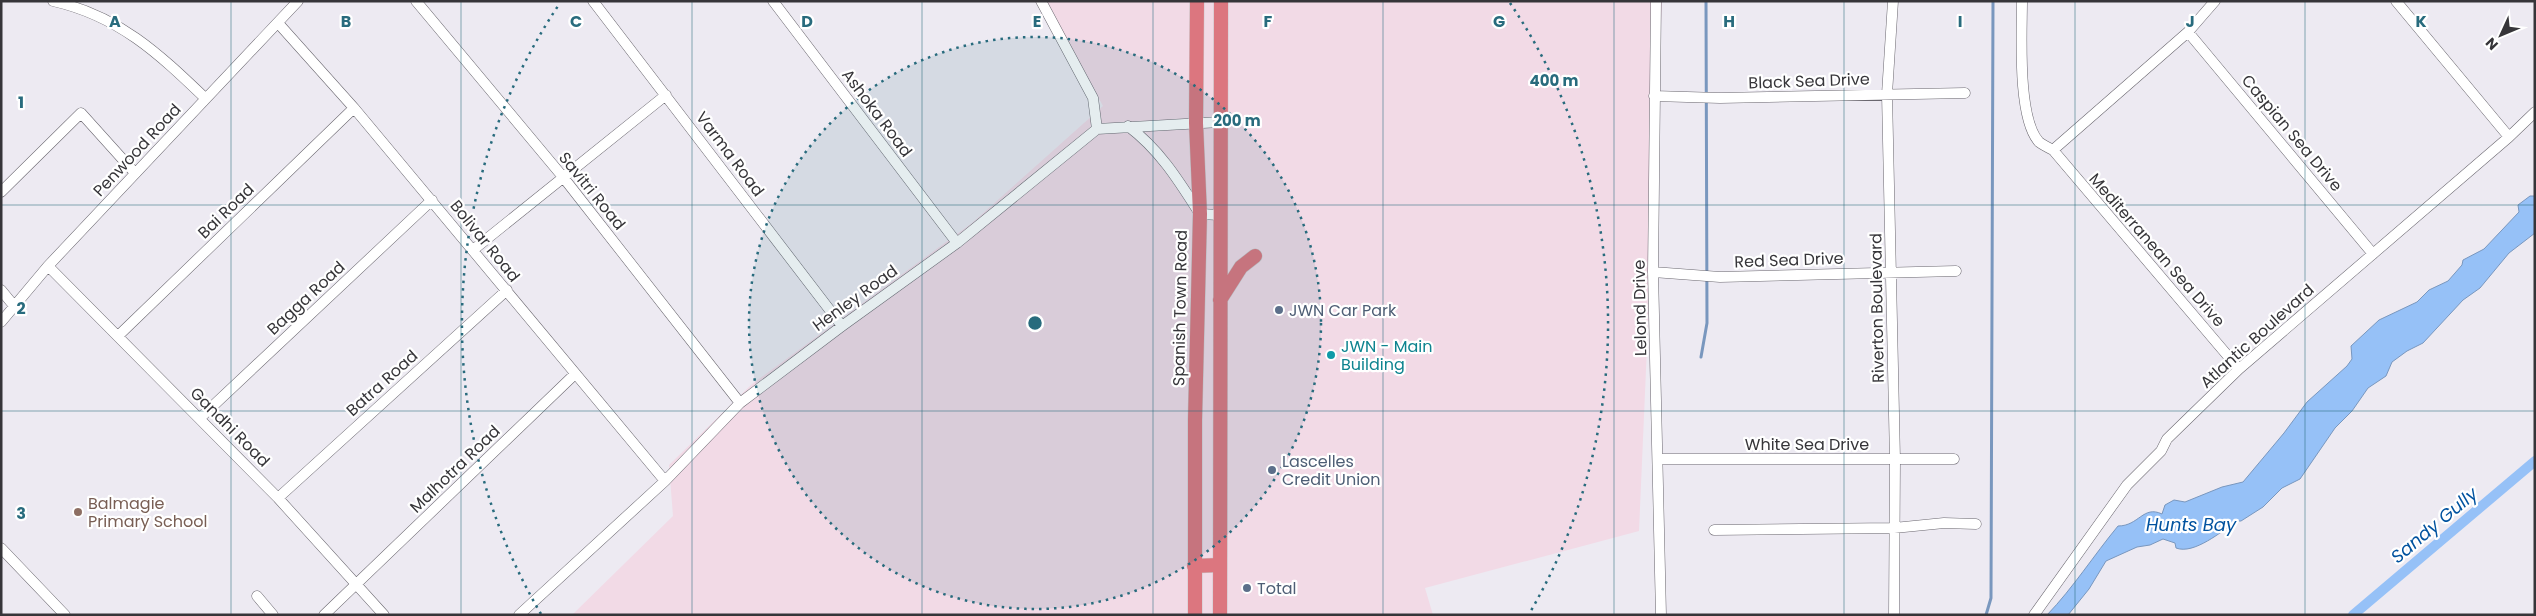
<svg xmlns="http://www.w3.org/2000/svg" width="2536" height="616" font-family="Poppins,sans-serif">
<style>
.industrial{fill:#f2dae6}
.water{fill:#96c1f7;stroke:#7997be}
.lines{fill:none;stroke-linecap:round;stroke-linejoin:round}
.stream{stroke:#7997be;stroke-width:3}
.canal{stroke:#96c1f7;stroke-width:10}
.minor-casing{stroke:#6a676f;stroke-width:11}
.highway-casing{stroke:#cbcacc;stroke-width:15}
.minor{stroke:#fff;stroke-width:10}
.highway{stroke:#dc767f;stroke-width:14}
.grid{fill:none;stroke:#286b7d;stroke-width:1;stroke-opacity:0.55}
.ring{fill:none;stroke:#286b7d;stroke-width:2.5;stroke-dasharray:2.5 5}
.service-dot{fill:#5c6f8a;stroke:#fff;stroke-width:2}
.culture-dot{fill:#0f9aa8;stroke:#fff;stroke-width:2}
.education-dot{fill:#8d6e63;stroke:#fff;stroke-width:2}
.labels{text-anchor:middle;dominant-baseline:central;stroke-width:4.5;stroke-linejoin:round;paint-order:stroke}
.street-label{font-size:16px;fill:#363539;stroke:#fff}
.service-label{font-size:16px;fill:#4e5e75;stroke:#fff;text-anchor:start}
.culture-label{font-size:16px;fill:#0d838f;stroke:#fff;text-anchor:start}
.education-label{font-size:16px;fill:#785e54;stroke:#fff;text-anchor:start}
.water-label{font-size:18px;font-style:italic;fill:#01529f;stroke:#fff}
.grid-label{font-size:16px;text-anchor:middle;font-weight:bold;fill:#286b7d;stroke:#fff;stroke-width:4.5;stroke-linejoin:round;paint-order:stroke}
.centre{fill:#286b7d;stroke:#fff;stroke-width:2.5}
.ring-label{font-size:15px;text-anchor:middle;font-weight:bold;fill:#286b7d;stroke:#fff;stroke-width:4.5;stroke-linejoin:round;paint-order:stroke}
</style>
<rect width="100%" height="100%" fill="#edeaf2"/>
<path class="industrial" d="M 1046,1 L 1662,1 L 1639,531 L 1425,588 L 1433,615 L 572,615 L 673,516 L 669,465 L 752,384 L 972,223 L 1103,106 Z"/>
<path class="water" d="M 2530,196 L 2535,196 L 2535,233 L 2509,253 L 2480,288 L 2463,300 L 2423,343 L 2407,351 L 2392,362 L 2386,376 L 2368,388 L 2352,411 L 2335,428 L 2300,479 L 2282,488 L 2263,507 L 2241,521 L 2237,521 C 2222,531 2194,555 2176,548 L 2175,543 L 2163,539 L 2150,545 L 2137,547 L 2106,561 L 2089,589 L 2068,615 L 2047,615 C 2073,588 2094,555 2118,526 C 2139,526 2143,505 2162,514 L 2165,505 L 2174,500 L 2185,502 L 2222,487 L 2243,482 L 2284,433 L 2307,402 L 2347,366 L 2352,359 L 2351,346 L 2379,320 L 2417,302 L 2429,290 L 2448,281 L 2462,265 L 2463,260 L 2484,249 L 2519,212 L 2518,205 Z"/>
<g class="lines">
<path class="stream" d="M 1701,357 L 1707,323 L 1706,1
M 1986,615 L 1991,598 L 1993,1"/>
<path class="canal" d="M 2353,615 L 2535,461"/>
<defs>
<path id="minor" d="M 53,1 C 119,16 158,53 205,98
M 416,1 L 563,177 L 740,403
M 593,1 L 842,326
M 773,1 L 957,243
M 1041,1 L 1093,98 L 1097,129
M 1656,1 L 1653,272 L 1661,615
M 1893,1 L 1887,94 L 1895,460 L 1894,615
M 2022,1 C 2022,33 2017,118 2039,142 C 2043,145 2049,148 2053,150 L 2239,369
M 2396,1 L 2509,137
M 278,23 L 354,108 L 665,481
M 2188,32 L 2373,254
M 1654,96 L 1720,98 L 1965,93
M 1128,126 C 1160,150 1179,181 1200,214 L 1220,215
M 2053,150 L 2188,32 L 2215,1
M 1,192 L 81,113 L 135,173
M 473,250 L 666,95
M 48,266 L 278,498 L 384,615
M 1653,272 L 1720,277 L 1956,271
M 1,290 L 15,307
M 1,322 L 48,266 L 298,1
M 118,336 L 354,108
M 200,418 L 432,200
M 1659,459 L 1954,459
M 278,498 L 507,290
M 1714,530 L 1894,528 L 1944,523 L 1976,524
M 1,548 L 65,615
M 257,596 L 273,615
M 324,615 L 575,374
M 519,615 L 665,481 L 740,403 L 842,326 L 957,243 L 1097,129 L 1220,122
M 2034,615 L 2127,485 L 2161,451 L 2167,439 L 2239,369 L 2509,137 L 2535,112"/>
<path id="highway" d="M 1220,300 L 1241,267 L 1255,256
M 1194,566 L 1219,565
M 1195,615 L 1195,420 L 1200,214 L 1196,123 L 1197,1
M 1220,615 L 1221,1"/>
</defs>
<use href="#minor" class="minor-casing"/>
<use href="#highway" class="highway-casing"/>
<use href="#minor" class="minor"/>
<use href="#highway" class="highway"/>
</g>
<path class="grid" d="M 231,1 L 231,615M 461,1 L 461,615M 692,1 L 692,615M 922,1 L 922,615M 1153,1 L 1153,615M 1383,1 L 1383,615M 1614,1 L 1614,615M 1844,1 L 1844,615M 2075,1 L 2075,615M 2305,1 L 2305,615M 1,205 L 2535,205M 1,411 L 2535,411"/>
<circle cx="1035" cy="323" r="286" fill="#286b7d" fill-opacity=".12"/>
<g class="ring">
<circle cx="1035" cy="323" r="286"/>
<path d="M541 614A573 573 0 0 1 560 3M1510 3A573 573 0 0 1 1529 614"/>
</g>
<g class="service-dot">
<circle cx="1279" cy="310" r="5"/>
<circle cx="1272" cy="470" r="5"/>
<circle cx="1247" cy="588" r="5"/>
</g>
<circle class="culture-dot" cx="1331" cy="355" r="5"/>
<circle class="education-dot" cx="78" cy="512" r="5"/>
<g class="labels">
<g class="street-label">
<text transform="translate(1809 81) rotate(-2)">Black Sea Drive</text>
<text transform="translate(877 113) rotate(53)">Ashoka Road</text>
<text transform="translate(2292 133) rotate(50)">Caspian Sea Drive</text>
<text transform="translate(137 150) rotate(-47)">Penwood Road</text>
<text transform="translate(730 154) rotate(53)">Varma Road</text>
<text transform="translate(592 191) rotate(51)">Savitri Road</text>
<text transform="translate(226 211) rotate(-44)">Bai Road</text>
<text transform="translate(485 241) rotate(51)">Bolivar Road</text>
<text transform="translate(2157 250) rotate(49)">Mediterranean Sea Drive</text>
<text transform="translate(1789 260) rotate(-2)">Red Sea Drive</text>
<text transform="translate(306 298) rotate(-43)">Bagga Road</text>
<text transform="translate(855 298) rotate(-36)">Henley Road</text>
<text transform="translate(1180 308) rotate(-89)">Spanish Town Road</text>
<text transform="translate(1640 308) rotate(-91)">Lelond Drive</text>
<text transform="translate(1877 308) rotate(-91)">Riverton Boulevard</text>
<text transform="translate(2257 336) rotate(-42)">Atlantic Boulevard</text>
<text transform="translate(382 383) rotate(-42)">Batra Road</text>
<text transform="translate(230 427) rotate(45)">Gandhi Road</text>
<text x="1807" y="444">White Sea Drive</text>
<text transform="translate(455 469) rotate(-44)">Malhotra Road</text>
</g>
<g class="service-label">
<text x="1289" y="310">JWN Car Park</text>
<text x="1282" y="461">Lascelles<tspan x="1282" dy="18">Credit Union</tspan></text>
<text x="1257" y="588">Total</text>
</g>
<g class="culture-label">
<text x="1341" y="346">JWN - Main<tspan x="1341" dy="18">Building</tspan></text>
</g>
<g class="education-label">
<text x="88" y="503">Balmagie<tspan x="88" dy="18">Primary School</tspan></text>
</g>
<g class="water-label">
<text x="2191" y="524">Hunts Bay</text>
<text transform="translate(2434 525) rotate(-40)">Sandy Gully</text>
</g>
</g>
<g class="grid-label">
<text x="115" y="27">A</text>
<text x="346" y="27">B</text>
<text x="576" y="27">C</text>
<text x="807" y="27">D</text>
<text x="1037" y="27">E</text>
<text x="1268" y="27">F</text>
<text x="1499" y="27">G</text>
<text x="1729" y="27">H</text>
<text x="1960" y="27">I</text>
<text x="2190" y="27">J</text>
<text x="2421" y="27">K</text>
<text x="21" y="108">1</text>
<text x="21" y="314">2</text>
<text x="21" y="519">3</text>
</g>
<circle cx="1035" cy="323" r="8" class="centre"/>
<g class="ring-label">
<text x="1554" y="86">400 m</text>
<text x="1237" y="126">200 m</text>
</g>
<rect width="2536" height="616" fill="none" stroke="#363539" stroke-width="5"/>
<g transform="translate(2501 35) rotate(226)" stroke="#ffffff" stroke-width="4" paint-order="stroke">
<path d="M0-4L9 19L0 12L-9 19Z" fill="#363539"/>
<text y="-8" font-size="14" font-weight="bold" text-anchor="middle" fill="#363539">N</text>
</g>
</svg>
